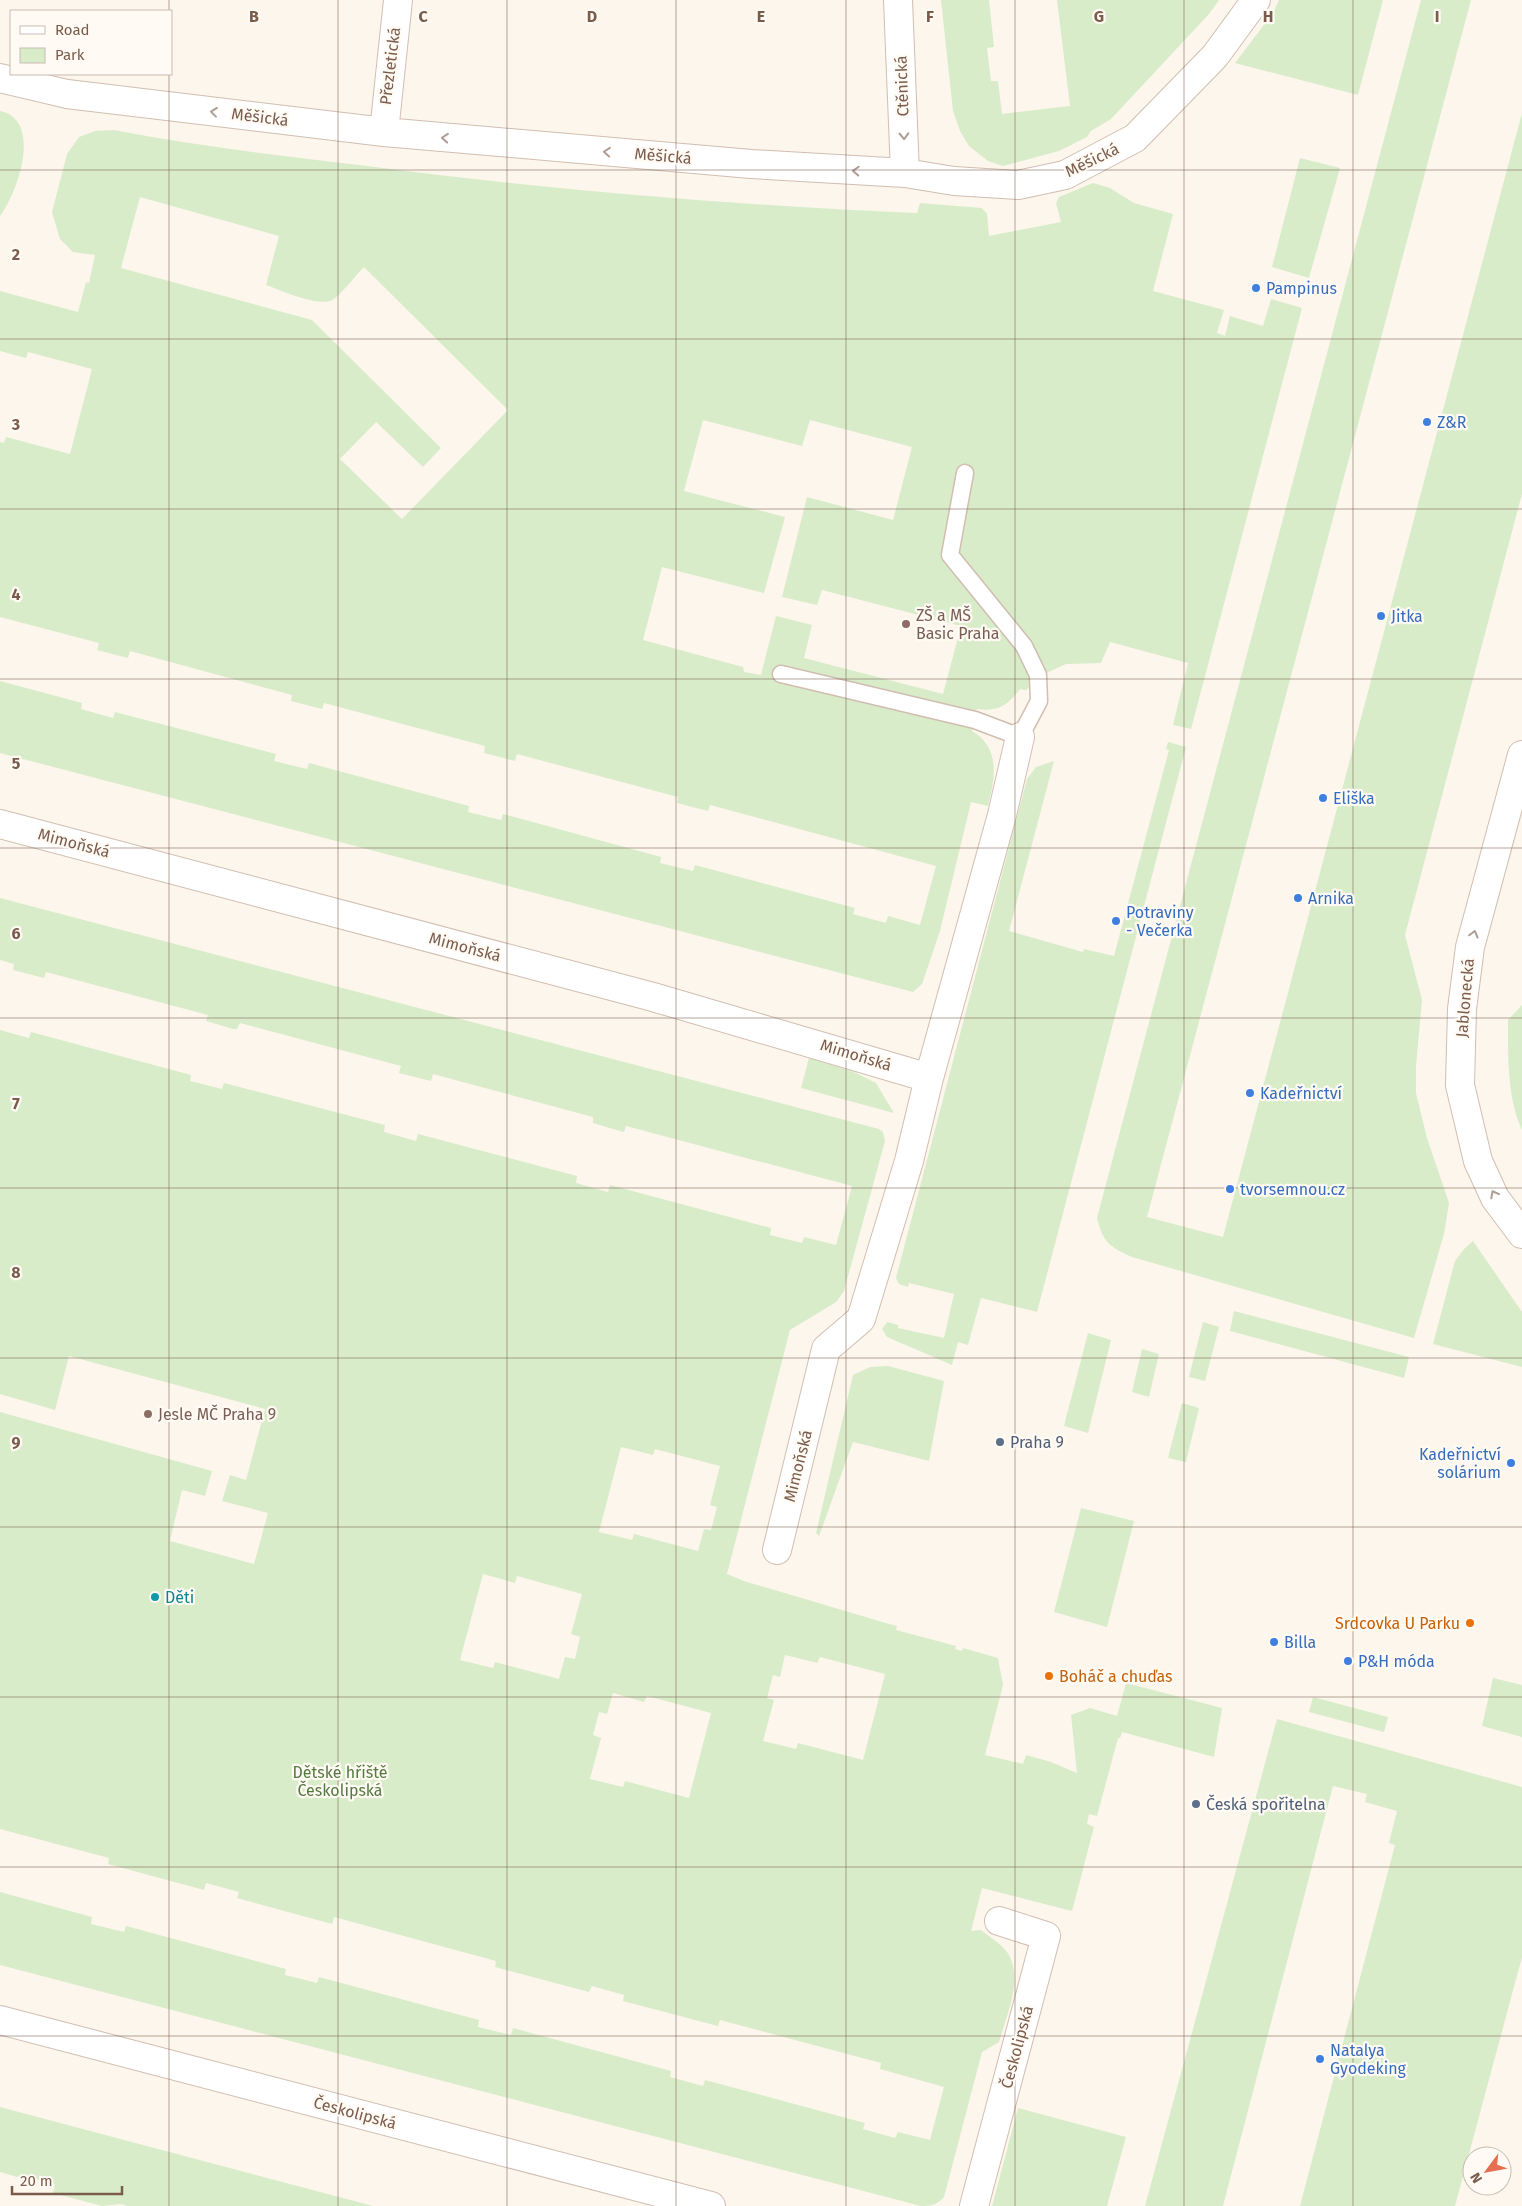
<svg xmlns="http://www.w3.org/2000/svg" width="1522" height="2206" font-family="'Fira Sans',sans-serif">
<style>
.green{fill:#d8ecc9;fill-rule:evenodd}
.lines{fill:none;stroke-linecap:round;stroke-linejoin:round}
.service-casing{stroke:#d1beb0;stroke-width:19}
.minor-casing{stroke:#d1beb0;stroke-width:30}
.service{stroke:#fff;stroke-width:16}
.minor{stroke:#fff;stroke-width:28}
.oneway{stroke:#af9d94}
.grid{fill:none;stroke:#7a5c4d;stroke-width:1;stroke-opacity:0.55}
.shop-dot{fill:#3f7fe0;stroke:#fffaf3;stroke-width:2}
.education-dot{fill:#8d6e63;stroke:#fffaf3;stroke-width:2}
.service-dot{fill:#5c6f8a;stroke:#fffaf3;stroke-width:2}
.culture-dot{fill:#0f9aa8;stroke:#fffaf3;stroke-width:2}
.food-dot{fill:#e8710a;stroke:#fffaf3;stroke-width:2}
.labels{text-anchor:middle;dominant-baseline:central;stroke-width:4.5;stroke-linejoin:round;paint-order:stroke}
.street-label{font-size:16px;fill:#7a5c4d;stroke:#fffaf3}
.shop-label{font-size:16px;fill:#366cbe;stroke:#fffaf3;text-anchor:start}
.education-label{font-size:16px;fill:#785e54;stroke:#fffaf3;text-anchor:start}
.service-label{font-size:16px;fill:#4e5e75;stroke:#fffaf3;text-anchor:start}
.culture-label{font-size:16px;fill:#0d838f;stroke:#fffaf3;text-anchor:start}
.food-label{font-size:16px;fill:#c56008;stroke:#fffaf3;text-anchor:end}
.park-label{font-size:16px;fill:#537a41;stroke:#fffaf3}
.grid-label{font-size:16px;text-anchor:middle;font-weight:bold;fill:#7a5c4d;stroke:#fffaf3;stroke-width:4.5;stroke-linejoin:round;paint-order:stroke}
</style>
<rect width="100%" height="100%" fill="#fdf6ec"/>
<path class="green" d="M 941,0 L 989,0 L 994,47 L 987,48 L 991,81 L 998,81 L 1002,114 L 1070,106 L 1057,0 L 1219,0 L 1209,14 L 1111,119 L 1091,131 L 1087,137 L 1059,151 L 1003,166 L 988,161 L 969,146 L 960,131 L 953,111 Z
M 1279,0 L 1383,0 L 1358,95 L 1235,63 L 1273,13 Z
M 1421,0 L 1471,0 L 1147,1217 L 1223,1237 L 1522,113 L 1522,494 L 1405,935 L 1422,1000 L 1416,1066 L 1416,1093 L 1427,1138 L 1449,1203 L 1444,1234 L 1414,1338 L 1132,1257 C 1110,1247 1103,1243 1097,1218 Z
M 0,111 C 43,120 18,192 0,216 Z
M 114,130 C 197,146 282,156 367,166 C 549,190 733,205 917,213 L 920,203 L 982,208 L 987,214 L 989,236 L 1061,222 L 1056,203 L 1059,197 L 1093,183 L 1110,188 L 1134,203 L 1173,214 L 1153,291 L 1224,310 L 1217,333 L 1225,336 L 1230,316 L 1263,326 L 1271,299 L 1302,308 L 1191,729 L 1173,725 L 1188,663 L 1110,642 L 1101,663 L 1066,664 L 1042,675 L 1026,690 L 1020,689 C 1008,705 999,712 977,709 L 972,731 C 1001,748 995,779 988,806 L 971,802 L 940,931 L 922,984 L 913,992 L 0,753 L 0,681 L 82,703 L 81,709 L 113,718 L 115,712 L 276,754 L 274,761 L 307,769 L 309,763 L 469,806 L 468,812 L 501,820 L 503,814 L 661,857 L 660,863 L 693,871 L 695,865 L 855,908 L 853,914 L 886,923 L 888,916 L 920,925 L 936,866 L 710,805 L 708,811 L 677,803 L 678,797 L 517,754 L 515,761 L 484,753 L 485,746 L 324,703 L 322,709 L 291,701 L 292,695 L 130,651 L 128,658 L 97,650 L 99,643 L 0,617 L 0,442 L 4,443 L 6,437 L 70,454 L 92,369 L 28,352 L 26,358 L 0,351 L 0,291 L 78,312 L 86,282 L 89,283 L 95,255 L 73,252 L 60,239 L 52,212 L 67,154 L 79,137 L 95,131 ZM 140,197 L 279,236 L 266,285 C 280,290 322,309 334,299 C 345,290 354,277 364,267 L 508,410 L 402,519 L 340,459 L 376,422 L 423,467 L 441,448 L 312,320 L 121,268 ZM 703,420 L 802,446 L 810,420 L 912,447 L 893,520 L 807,497 L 782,597 L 817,605 L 822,590 L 961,626 L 943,694 L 804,658 L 812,625 L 776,616 L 761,675 L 744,672 L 743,667 L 643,640 L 662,567 L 764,593 L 785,517 L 684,491 Z
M 1300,158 L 1340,168 L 1309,278 L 1272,267 Z
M 1168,742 L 1186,747 L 1037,1312 L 981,1298 L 968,1345 L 958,1342 L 952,1365 L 887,1337 L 882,1329 L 887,1322 L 898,1325 L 898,1328 L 944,1338 L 954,1294 L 909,1283 L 908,1287 L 899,1284 L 896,1278 L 1027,779 L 1036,767 L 1054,761 L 1009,931 L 1083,952 L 1084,949 L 1114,956 L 1169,750 L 1166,749 Z
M 0,898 L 879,1129 L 883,1132 L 885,1141 L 844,1291 L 836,1302 L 790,1330 L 727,1574 L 744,1581 L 889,1624 L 897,1626 L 896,1630 L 956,1646 L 955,1649 L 962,1651 L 963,1648 L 998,1658 L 1003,1685 L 985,1755 L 1023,1764 L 1026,1755 L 1051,1762 L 1077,1773 L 1071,1715 L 1090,1708 L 1117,1716 L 1126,1683 L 1222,1708 L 1214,1757 L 1122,1732 L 1120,1738 L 1118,1738 L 1097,1816 L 1089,1814 L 1087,1824 L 1094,1827 L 1072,1911 L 982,1888 L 971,1931 L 981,1930 C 991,1938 1005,1946 1010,1957 C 1022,1983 1006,2017 999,2042 L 982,2052 L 944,2197 C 937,2205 931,2206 921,2206 L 0,1965 L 0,1892 L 92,1917 L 91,1924 L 124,1932 L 126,1926 L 286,1969 L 285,1975 L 317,1983 L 319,1977 L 479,2020 L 478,2027 L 511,2035 L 513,2028 L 671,2071 L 670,2077 L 703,2086 L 705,2080 L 865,2123 L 863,2129 L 895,2138 L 898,2132 L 930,2140 L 944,2087 L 880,2069 L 881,2063 L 720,2020 L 718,2026 L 623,2001 L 624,1995 L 592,1986 L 589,1992 L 495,1967 L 496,1961 L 334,1917 L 332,1924 L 237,1898 L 239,1892 L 206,1883 L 204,1890 L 108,1864 L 109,1858 L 0,1829 L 0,1412 L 212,1471 L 205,1496 L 182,1490 L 170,1541 L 254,1564 L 268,1513 L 222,1501 L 230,1475 L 246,1480 L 265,1409 L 69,1356 L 55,1410 L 0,1394 L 0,1030 L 29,1038 L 31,1032 L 191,1075 L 190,1081 L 222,1089 L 224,1083 L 385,1125 L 384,1132 L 416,1141 L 418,1134 L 577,1176 L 576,1183 L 608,1192 L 610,1185 L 771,1228 L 770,1235 L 802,1243 L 804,1237 L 836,1245 L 852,1186 L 626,1126 L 624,1132 L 620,1131 L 593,1123 L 593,1117 L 433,1074 L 431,1081 L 399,1073 L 401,1066 L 240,1023 L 237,1029 L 233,1029 L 206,1021 L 208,1015 L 46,972 L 44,978 L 13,970 L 14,964 L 0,960 ZM 621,1447 L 653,1455 L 655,1449 L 720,1466 L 710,1505 L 717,1507 L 711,1530 L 704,1529 L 698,1551 L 634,1534 L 632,1540 L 599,1532 ZM 483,1574 L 515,1583 L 517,1576 L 582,1594 L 571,1634 L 580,1637 L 575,1659 L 565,1657 L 559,1679 L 495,1662 L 493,1668 L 460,1660 ZM 785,1655 L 817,1663 L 820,1657 L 885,1674 L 863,1760 L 798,1743 L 796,1749 L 763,1741 L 774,1700 L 767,1698 L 773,1675 L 780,1677 ZM 613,1693 L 644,1702 L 647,1696 L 711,1713 L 689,1798 L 625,1781 L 623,1787 L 590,1779 L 601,1738 L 593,1735 L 599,1712 L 607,1714 Z
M 1522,1005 L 1522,1130 C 1507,1097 1508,1056 1508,1020 Z
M 809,1058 L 854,1072 L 876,1083 L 894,1113 L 801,1088 Z
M 1473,1241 L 1522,1312 L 1522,1367 L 1433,1344 L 1455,1261 L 1464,1249 Z
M 1234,1311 L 1409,1357 L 1404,1378 L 1230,1331 Z
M 1203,1322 L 1219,1327 L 1205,1381 L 1189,1377 Z
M 1088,1333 L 1111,1340 L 1088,1433 L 1064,1426 Z
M 1142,1349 L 1159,1354 L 1149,1397 L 1132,1392 Z
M 888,1366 L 944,1381 L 929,1461 L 853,1442 L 819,1536 L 816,1533 L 853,1375 L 870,1367 Z
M 1182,1403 L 1199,1408 L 1186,1462 L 1168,1458 Z
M 1081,1508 L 1134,1521 L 1107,1627 L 1054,1612 Z
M 1493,1678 L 1522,1685 L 1522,1737 L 1482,1726 Z
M 1313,1697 L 1388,1717 L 1384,1732 L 1309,1712 Z
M 1277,1719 L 1522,1787 L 1522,1957 L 1455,2206 L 1300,2206 L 1395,1845 L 1389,1843 L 1397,1811 L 1365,1802 L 1367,1794 L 1333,1786 L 1223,2206 L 1145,2206 Z
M 0,2107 L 373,2206 L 128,2206 L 121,2204 L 102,2206 L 53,2193 L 55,2184 L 25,2176 L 24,2179 L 0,2172 Z
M 1018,2108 L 1126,2137 L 1107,2206 L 992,2206 Z"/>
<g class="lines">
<defs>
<path id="service" d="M 781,674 L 975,720 L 1020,737 L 1039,701 L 1038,675 L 1024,646 L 950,555 L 965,473"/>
<path id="minor" d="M 898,0 L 905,173
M 0,78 L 67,94 L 384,132 L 751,164 L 905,173 L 954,181 L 1018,185 L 1065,175 L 1135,138 L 1215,56 L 1256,0
M 384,132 L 398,0
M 1522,755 L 1470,947 L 1462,1009 L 1460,1085 L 1478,1161 L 1495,1198 L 1522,1234
M 0,824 L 653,997 L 929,1078
M 777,1550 L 826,1349 L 861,1319 L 909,1161 L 929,1078 L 1002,815 L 1020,737
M 0,2020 L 711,2206
M 974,2206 L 1046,1936 L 999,1921"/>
</defs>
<use href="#service" class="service-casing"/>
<use href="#minor" class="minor-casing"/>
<use href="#service" class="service"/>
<use href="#minor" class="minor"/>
</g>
<defs><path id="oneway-chevron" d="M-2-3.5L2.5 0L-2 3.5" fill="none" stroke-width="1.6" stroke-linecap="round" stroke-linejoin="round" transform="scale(1.25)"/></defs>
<g class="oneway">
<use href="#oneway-chevron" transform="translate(214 112) rotate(-173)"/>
<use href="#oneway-chevron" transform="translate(904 136) rotate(88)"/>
<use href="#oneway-chevron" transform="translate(445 138) rotate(-175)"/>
<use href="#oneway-chevron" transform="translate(607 152) rotate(-175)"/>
<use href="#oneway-chevron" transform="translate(856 171) rotate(-177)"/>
<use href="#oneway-chevron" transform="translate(1474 934) rotate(-75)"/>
<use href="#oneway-chevron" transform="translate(1494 1194) rotate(-118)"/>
</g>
<path class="grid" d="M 169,0 L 169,11M 338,0 L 338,2206M 507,0 L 507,2206M 676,0 L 676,2206M 846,0 L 846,2206M 1015,0 L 1015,2206M 1184,0 L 1184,2206M 1353,0 L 1353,2206M 169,74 L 169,2206M 0,170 L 1522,170M 0,339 L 1522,339M 0,509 L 1522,509M 0,679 L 1522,679M 0,848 L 1522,848M 0,1018 L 1522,1018M 0,1188 L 1522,1188M 0,1358 L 1522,1358M 0,1527 L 1522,1527M 0,1697 L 1522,1697M 0,1867 L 1522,1867M 0,2036 L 1522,2036"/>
<g class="shop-dot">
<circle cx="1256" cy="288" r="5"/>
<circle cx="1427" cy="422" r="5"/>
<circle cx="1381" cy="616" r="5"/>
<circle cx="1323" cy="798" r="5"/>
<circle cx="1298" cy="898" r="5"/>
<circle cx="1116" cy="921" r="5"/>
<circle cx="1250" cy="1093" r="5"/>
<circle cx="1230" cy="1189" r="5"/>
<circle cx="1511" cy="1463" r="5"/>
<circle cx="1274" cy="1642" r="5"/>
<circle cx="1348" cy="1661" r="5"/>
<circle cx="1320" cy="2059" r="5"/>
</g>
<g class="education-dot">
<circle cx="906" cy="624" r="5"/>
<circle cx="148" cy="1414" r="5"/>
</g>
<g class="service-dot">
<circle cx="1000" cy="1442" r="5"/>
<circle cx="1196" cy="1804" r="5"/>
</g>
<circle class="culture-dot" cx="155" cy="1597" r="5"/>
<g class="food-dot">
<circle cx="1470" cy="1623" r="5"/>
<circle cx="1049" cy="1676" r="5"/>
</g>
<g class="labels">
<g class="street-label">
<text transform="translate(390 66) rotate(-83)">Přezletická</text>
<text transform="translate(902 86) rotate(-92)">Ctěnická</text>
<text transform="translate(260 117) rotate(7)">Měšická</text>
<text transform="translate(663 156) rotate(5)">Měšická</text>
<text transform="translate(1092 160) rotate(-26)">Měšická</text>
<text transform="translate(74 843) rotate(15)">Mimoňská</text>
<text transform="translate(465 947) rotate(15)">Mimoňská</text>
<text transform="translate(1465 998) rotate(-85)">Jablonecká</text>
<text transform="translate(856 1055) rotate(17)">Mimoňská</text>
<text transform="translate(798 1466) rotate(-76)">Mimoňská</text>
<text transform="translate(1017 2047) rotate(-75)">Českolipská</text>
<text transform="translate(355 2113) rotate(15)">Českolipská</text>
</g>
<g class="shop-label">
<text x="1266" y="288">Pampinus</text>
<text x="1437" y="422">Z&amp;R</text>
<text x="1391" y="616">Jitka</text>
<text x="1333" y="798">Eliška</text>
<text x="1308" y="898">Arnika</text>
<text x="1126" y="912">Potraviny<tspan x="1126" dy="18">- Večerka</tspan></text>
<text x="1260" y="1093">Kadeřnictví</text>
<text x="1240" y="1189">tvorsemnou.cz</text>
<text x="1501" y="1454" text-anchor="end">Kadeřnictví<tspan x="1501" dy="18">solárium</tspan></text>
<text x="1284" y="1642">Billa</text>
<text x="1358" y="1661">P&amp;H móda</text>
<text x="1330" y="2050">Natalya<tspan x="1330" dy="18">Gyodeking</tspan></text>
</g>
<g class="education-label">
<text x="916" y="615">ZŠ a MŠ<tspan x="916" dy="18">Basic Praha</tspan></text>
<text x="158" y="1414">Jesle MČ Praha 9</text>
</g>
<g class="service-label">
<text x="1010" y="1442">Praha 9</text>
<text x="1206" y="1804">Česká spořitelna</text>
</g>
<g class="culture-label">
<text x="165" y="1597">Děti</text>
</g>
<g class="food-label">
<text x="1460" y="1623">Srdcovka U Parku</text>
<text x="1059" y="1676" text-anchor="start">Boháč a chuďas</text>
</g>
<g class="park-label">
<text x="340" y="1772">Dětské hřiště<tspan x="340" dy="18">Českolipská</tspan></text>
</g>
</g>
<g class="grid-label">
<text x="254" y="22">B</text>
<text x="423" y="22">C</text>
<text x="592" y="22">D</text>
<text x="761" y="22">E</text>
<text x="930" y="22">F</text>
<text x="1099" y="22">G</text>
<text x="1268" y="22">H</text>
<text x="1437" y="22">I</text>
<text x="16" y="260">2</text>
<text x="16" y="430">3</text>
<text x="16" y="600">4</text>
<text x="16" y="769">5</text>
<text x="16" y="939">6</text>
<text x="16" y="1109">7</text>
<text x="16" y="1278">8</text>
<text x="16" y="1448">9</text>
</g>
<rect x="10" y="10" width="162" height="65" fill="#fffaf3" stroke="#cabbb1"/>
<rect x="20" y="26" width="25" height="8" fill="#ffffff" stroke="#cabbb1"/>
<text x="55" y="35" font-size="15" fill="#7a5c4d">Road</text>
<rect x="20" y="48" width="25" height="15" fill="#d8ecc9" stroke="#cabbb1"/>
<text x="55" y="60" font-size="15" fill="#7a5c4d">Park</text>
<g transform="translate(1487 2171) rotate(238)"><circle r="24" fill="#fffaf3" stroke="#cabbb1"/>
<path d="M0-4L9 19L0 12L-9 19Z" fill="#e76f51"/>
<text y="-8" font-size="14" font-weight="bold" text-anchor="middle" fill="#7a5c4d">N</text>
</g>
<path d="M12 2186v8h110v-8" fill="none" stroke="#7a5c4d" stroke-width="2.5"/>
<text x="20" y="2186" font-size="15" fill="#7a5c4d" stroke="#fffaf3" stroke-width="4" paint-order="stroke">20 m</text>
</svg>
